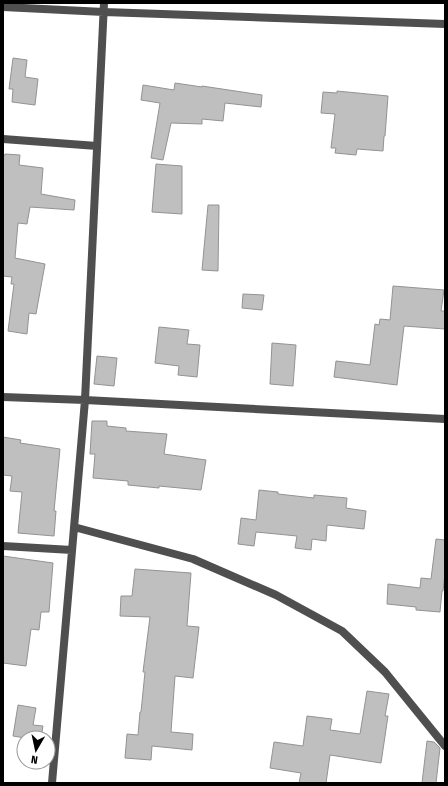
<svg xmlns="http://www.w3.org/2000/svg" width="448" height="786" font-family="'Fira Sans Condensed',sans-serif">
<style>
.building{fill:#bfbfbf;stroke:#939393}
.lines{fill:none;stroke-linecap:round;stroke-linejoin:round}
.street{stroke:#4f4f4f;stroke-width:8}
</style>
<rect width="100%" height="100%" fill="#fff"/>
<path class="building" d="M 13,58 L 27,60 L 25,77 L 38,79 L 35,105 L 12,102 L 13,89 L 9,89 Z
M 175,83 L 202,87 L 202,86 L 262,95 L 261,107 L 225,103 L 223,121 L 202,119 L 202,124 L 171,123 L 163,160 L 151,158 L 160,103 L 141,100 L 143,85 L 174,90 Z
M 337,91 L 388,96 L 385,136 L 384,136 L 383,151 L 357,149 L 356,155 L 335,153 L 336,148 L 331,148 L 335,114 L 321,113 L 323,92 L 337,93 Z
M 5,154 L 20,155 L 19,165 L 43,168 L 41,194 L 75,200 L 74,210 L 30,207 L 27,224 L 18,223 L 15,258 L 45,264 L 36,314 L 29,313 L 27,334 L 8,331 L 14,284 L 11,284 L 12,277 L 3,276 L 3,155 L 5,155 Z
M 156,164 L 182,166 L 182,214 L 152,212 Z
M 208,205 L 219,205 L 218,271 L 202,270 Z
M 393,286 L 444,290 L 441,311 L 445,311 L 445,329 L 404,326 L 397,385 L 334,377 L 336,361 L 370,365 L 375,324 L 379,325 L 380,319 L 390,320 Z
M 243,294 L 264,295 L 262,310 L 242,308 Z
M 159,327 L 189,330 L 187,344 L 200,345 L 197,377 L 178,375 L 179,366 L 155,363 Z
M 272,343 L 296,345 L 293,386 L 270,384 Z
M 97,356 L 117,358 L 114,386 L 94,384 Z
M 92,421 L 107,421 L 107,426 L 126,428 L 126,431 L 167,434 L 164,454 L 206,460 L 201,490 L 159,486 L 159,488 L 128,485 L 128,481 L 93,478 L 95,454 L 90,454 Z
M 3,437 L 21,440 L 20,443 L 60,449 L 54,511 L 56,511 L 54,536 L 18,533 L 22,492 L 10,491 L 12,476 L 3,475 Z
M 259,490 L 278,492 L 278,494 L 314,498 L 314,495 L 347,498 L 346,508 L 366,511 L 364,529 L 327,525 L 326,541 L 312,539 L 311,550 L 295,548 L 297,536 L 256,532 L 254,546 L 238,544 L 241,518 L 256,520 Z
M 436,539 L 445,540 L 445,574 L 443,591 L 442,591 L 440,612 L 416,610 L 416,607 L 387,604 L 388,584 L 420,588 L 421,578 L 431,579 Z
M 3,556 L 53,563 L 49,612 L 41,612 L 39,630 L 31,629 L 26,666 L 3,663 Z
M 135,569 L 191,573 L 187,626 L 199,627 L 193,678 L 175,676 L 171,732 L 193,734 L 192,750 L 152,746 L 151,760 L 125,758 L 127,734 L 138,735 L 140,712 L 141,712 L 145,672 L 143,672 L 150,617 L 120,616 L 121,596 L 132,596 Z
M 367,691 L 389,694 L 385,716 L 388,716 L 381,763 L 330,755 L 326,783 L 299,783 L 301,773 L 270,768 L 274,742 L 303,746 L 307,716 L 332,719 L 330,730 L 360,734 Z
M 18,705 L 36,708 L 33,725 L 43,726 L 41,738 L 25,738 L 13,736 Z
M 427,741 L 434,742 L 440,748 L 436,783 L 422,783 Z"/>
<g class="lines">
<path class="street" d="M 3,7 L 104,12 L 445,24
M 3,139 L 97,146
M 3,397 L 85,400 L 445,419
M 74,527 L 193,559 L 276,595 L 342,631 L 385,672 L 445,746
M 3,546 L 72,550
M 52,783 L 85,400 L 104,3"/>
</g>
<rect width="448" height="786" fill="none" stroke="#000000" stroke-width="8"/>
<g transform="translate(36 750) rotate(189)"><circle r="19" fill="#ffffff" stroke="#999999"/>
<path d="M0-3L7 15L0 10L-7 15Z" fill="#000000"/>
<text y="-6" font-size="11" font-weight="bold" text-anchor="middle" fill="#000000">N</text>
</g>
</svg>
